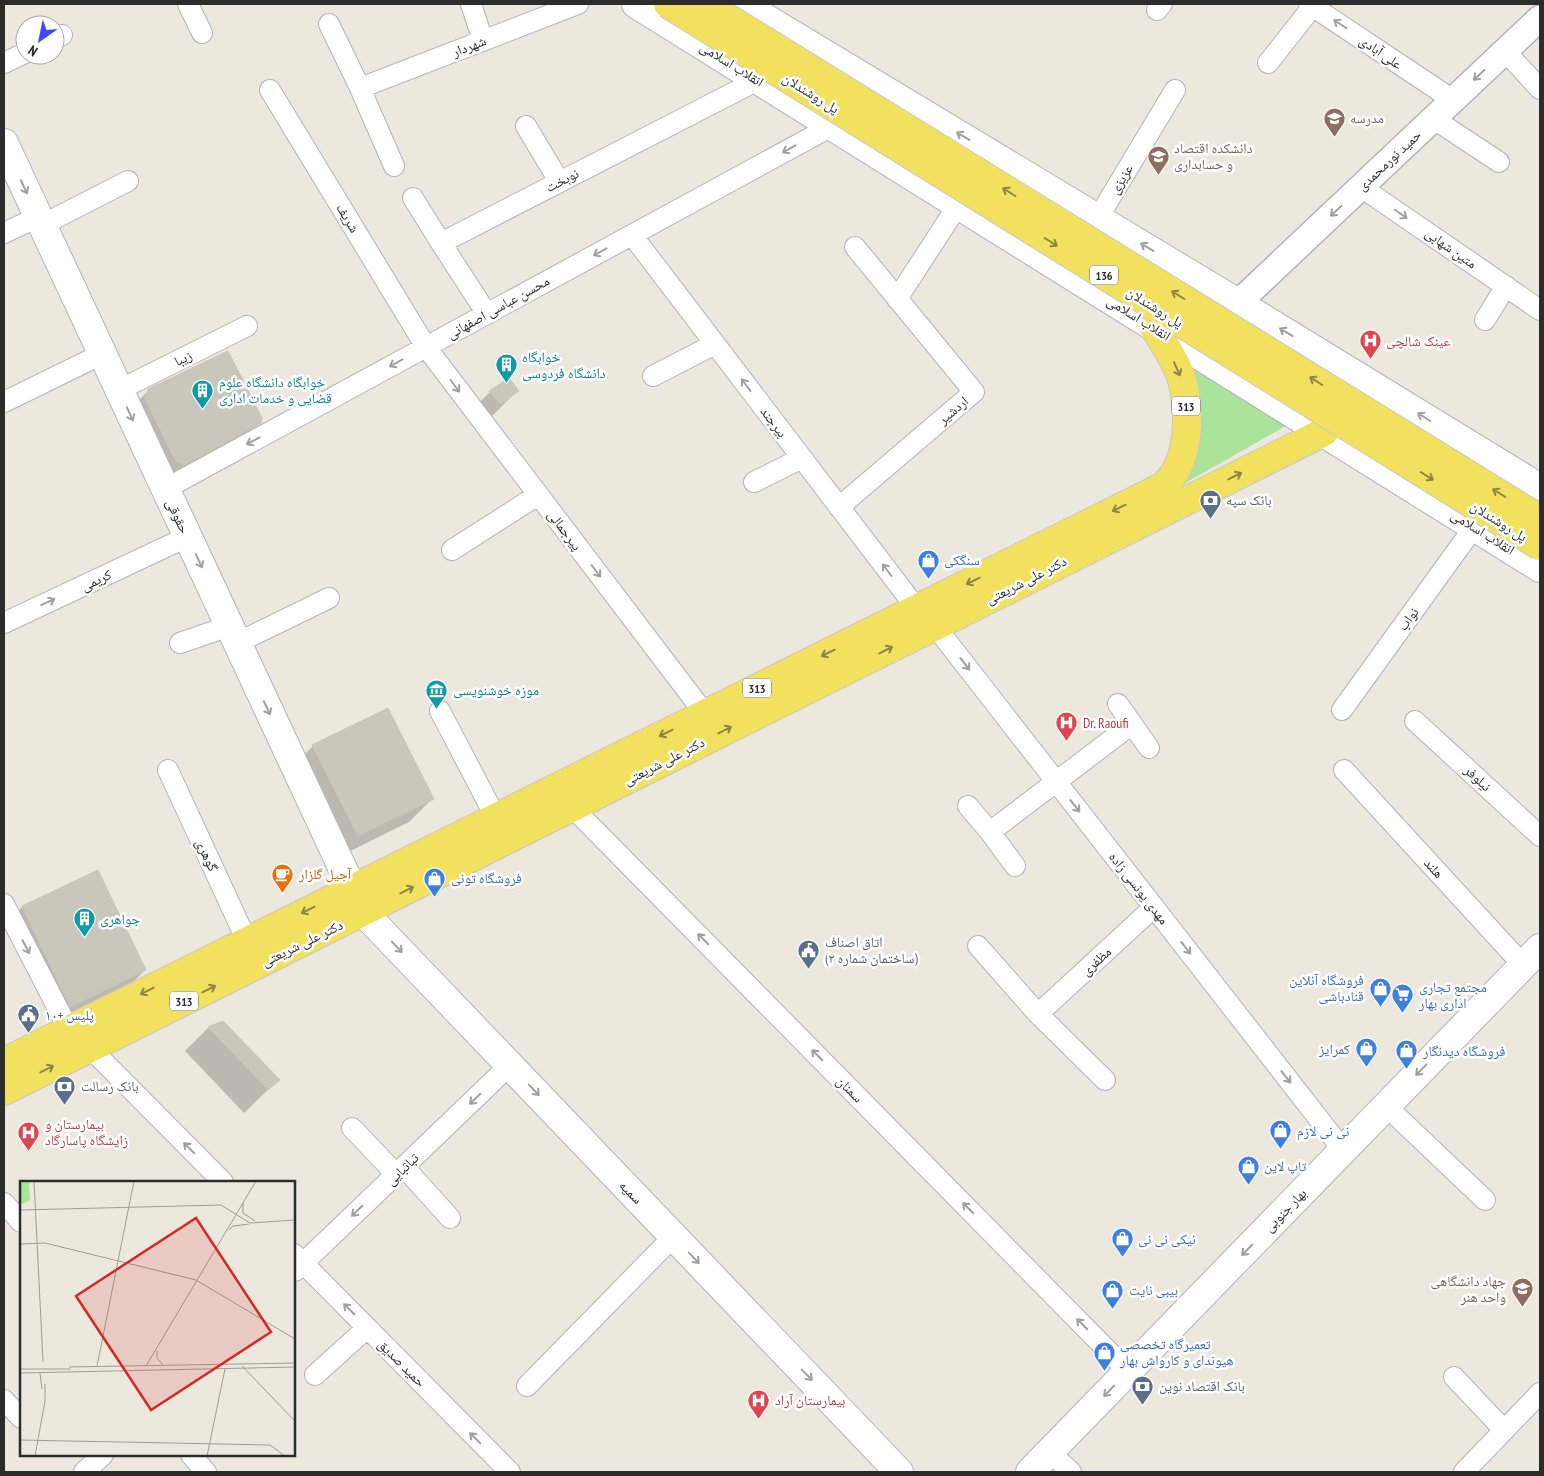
<svg xmlns="http://www.w3.org/2000/svg" width="1544" height="1476" font-family="'PT Sans Narrow','Noto Naskh Arabic',sans-serif">
<style>
.green{fill:#aae49a}
.shadow{fill:#0003}
.building{fill:#c9c6bc;stroke:#c9c5b7}
.lines{fill:none;stroke-linecap:round;stroke-linejoin:round}
.minor-casing{stroke:#b2b2bf;stroke-width:22}
.tertiary-casing{stroke:#b2b2bf;stroke-width:28}
.secondary-casing{stroke:#b2b2bf;stroke-width:30}
.primary-casing{stroke:#c8c8c8;stroke-width:30}
.minor{stroke:#fff;stroke-width:20}
.tertiary{stroke:#fff;stroke-width:25}
.secondary{stroke:#fff;stroke-width:28}
.primary{stroke:#f1e15f;stroke-width:28}
.primary-bridge-casing{stroke:#c8c8c8;stroke-width:30;stroke-linecap:butt}
.primary-bridge{stroke:#f1e15f;stroke-width:28}
.oneway{stroke:#a0a0a0}
.oneway2{stroke:#8e8646}
.labels{text-anchor:middle;dominant-baseline:central;stroke-width:5;stroke-linejoin:round;paint-order:stroke}
.shield{fill:#fff;stroke:#6b6b6b;stroke-width:1}
.shield-label{font-size:12px;font-weight:bold;fill:#2c2c2c}
.street-label{font-size:14px;fill:#2c2c2c;stroke:#fff}
.education-label{font-size:14px;fill:#785e54;stroke:#fff;text-anchor:start}
.health-label{font-size:14px;fill:#be3a42;stroke:#fff;text-anchor:start}
.culture-label{font-size:14px;fill:#0d838f;stroke:#fff;text-anchor:start}
.service-label{font-size:14px;fill:#4e5e75;stroke:#fff;text-anchor:start}
.shop-label{font-size:14px;fill:#366cbe;stroke:#fff;text-anchor:start}
.food-label{font-size:14px;fill:#c56008;stroke:#fff;text-anchor:start}
.inset-road{fill:none;stroke:#a09d97;stroke-width:1}
.view{fill:#d62828;fill-opacity:0.15;stroke:#d62828;stroke-width:2.5}
.inset-edge{fill:none;stroke:#2c2c2c;stroke-width:2.5}
</style>
<rect width="100%" height="100%" fill="#ede8de"/>
<path class="green" d="M 1181,355 L 1291,423 L 1180,486 Z"/>
<path class="shadow" d="M 149,390 L 260,423 L 236,447 L 160,488 L 125,414 Z
M 517,391 L 493,415 L 475,427 L 466,416 L 490,392 Z
M 313,746 L 433,798 L 409,822 L 334,859 L 289,770 Z
M 97,871 L 145,970 L 129,986 L 54,1022 L 6,923 L 22,907 Z
M 222,1022 L 278,1080 L 244,1113 L 185,1051 L 208,1028 Z"/>
<path class="building" d="M 228,351 L 262,418 L 261,423 L 185,465 L 176,462 L 145,399 L 148,389 Z
M 509,378 L 519,391 L 500,404 L 489,391 Z
M 388,708 L 434,799 L 358,836 L 312,745 Z
M 98,870 L 146,970 L 70,1007 L 22,906 Z
M 223,1021 L 280,1080 L 268,1090 L 208,1027 Z"/>
<g class="lines">
<defs>
<path id="minor" d="M 188,4 L 202,33
M 471,4 L 483,41
M 1309,4 L 1453,100
M 1157,10 L 1162,4
M 329,24 L 360,88 L 394,166
M 55,38 L 62,35
M 1505,51 L 1540,89
M 4,63 L 25,53
M 1268,63 L 1313,6
M 360,88 L 578,4
M 270,90 L 426,347 L 705,714
M 1434,119 L 1499,162
M 526,126 L 559,181
M 1361,187 L 1540,310
M 413,198 L 441,243
M 1098,218 L 1175,90
M 42,225 L 128,181
M 4,233 L 38,217
M 632,235 L 917,609
M 897,299 L 958,205
M 487,314 L 441,243 L 758,80
M 1485,320 L 1506,286
M 653,376 L 715,344
M 119,390 L 247,326
M 4,402 L 102,354
M 754,482 L 802,458
M 165,489 L 832,126
M 839,507 L 974,392 L 855,247
M 452,550 L 538,495
M 4,623 L 187,537
M 935,626 L 1343,1150
M 180,643 L 229,626
M 237,643 L 329,598
M 1118,704 L 1149,748
M 1342,710 L 1474,527
M 440,711 L 496,818
M 1415,721 L 1540,836
M 168,770 L 247,941
M 1344,770 L 1523,965
M 968,806 L 990,832 L 1015,866
M 572,807 L 1128,1371
M 990,832 L 1132,724
M 4,904 L 69,1030
M 978,946 L 1038,1014 L 1105,1080
M 1038,1014 L 1154,907
M 90,1048 L 223,1182
M 1386,1106 L 1485,1200
M 352,1128 L 396,1174
M 404,1167 L 450,1218
M 4,1203 L 21,1222
M 294,1254 L 510,1472
M 295,1271 L 510,1065
M 315,1375 L 367,1328
M 1454,1377 L 1504,1430
M 527,1386 L 674,1236
M 4,1400 L 21,1418
M 1050,1452 L 1071,1472
M 191,1455 L 206,1472
M 84,1472 L 103,1455
M 1464,1472 L 1540,1393"/>
<path id="tertiary" d="M 1238,303 L 1540,18"/>
<path id="secondary" d="M 636,4 L 1540,568
M 742,4 L 1238,303 L 1540,488
M 4,143 L 363,912 L 899,1472
M 1030,1472 L 1540,948"/>
<path id="primary" d="M 4,1062 L 1162,487 C 1191,464 1191,410 1181,377 C 1175,359 1163,342 1153,326
M 4,1091 L 1324,432"/>
</defs>
<use href="#minor" class="minor-casing"/>
<use href="#tertiary" class="tertiary-casing"/>
<use href="#secondary" class="secondary-casing"/>
<use href="#primary" class="primary-casing"/>
<use href="#minor" class="minor"/>
<use href="#tertiary" class="tertiary"/>
<use href="#secondary" class="secondary"/>
<use href="#primary" class="primary"/>
<defs>
<path id="primary-bridge" d="M 668,4 L 1540,546
M 705,4 L 1540,519"/>
</defs>
<use href="#primary-bridge" class="primary-bridge-casing"/>
<use href="#primary-bridge" class="primary-bridge"/>
</g>
<defs><path id="oneway-shaft" d="M-6 0H5M1.5-3L5.5 0L1.5 3" fill="none" stroke-width="1.6" stroke-linecap="round" stroke-linejoin="round" transform="scale(1.25)"/></defs>
<g class="oneway">
<use href="#oneway-shaft" transform="translate(1340 24) rotate(-146)"/>
<use href="#oneway-shaft" transform="translate(1479 75) rotate(137)"/>
<use href="#oneway-shaft" transform="translate(963 136) rotate(-149)"/>
<use href="#oneway-shaft" transform="translate(789 149) rotate(151)"/>
<use href="#oneway-shaft" transform="translate(24 187) rotate(65)"/>
<use href="#oneway-shaft" transform="translate(1336 211) rotate(137)"/>
<use href="#oneway-shaft" transform="translate(1401 214) rotate(35)"/>
<use href="#oneway-shaft" transform="translate(1147 247) rotate(-149)"/>
<use href="#oneway-shaft" transform="translate(600 252) rotate(151)"/>
<use href="#oneway-shaft" transform="translate(1286 332) rotate(-149)"/>
<use href="#oneway-shaft" transform="translate(396 363) rotate(151)"/>
<use href="#oneway-shaft" transform="translate(746 385) rotate(-127)"/>
<use href="#oneway-shaft" transform="translate(455 386) rotate(53)"/>
<use href="#oneway-shaft" transform="translate(130 414) rotate(65)"/>
<use href="#oneway-shaft" transform="translate(1424 417) rotate(-148)"/>
<use href="#oneway-shaft" transform="translate(253 441) rotate(152)"/>
<use href="#oneway-shaft" transform="translate(199 561) rotate(65)"/>
<use href="#oneway-shaft" transform="translate(887 570) rotate(-127)"/>
<use href="#oneway-shaft" transform="translate(596 571) rotate(53)"/>
<use href="#oneway-shaft" transform="translate(48 602) rotate(-25)"/>
<use href="#oneway-shaft" transform="translate(965 664) rotate(52)"/>
<use href="#oneway-shaft" transform="translate(267 708) rotate(65)"/>
<use href="#oneway-shaft" transform="translate(1075 806) rotate(52)"/>
<use href="#oneway-shaft" transform="translate(703 939) rotate(-135)"/>
<use href="#oneway-shaft" transform="translate(26 947) rotate(63)"/>
<use href="#oneway-shaft" transform="translate(397 947) rotate(46)"/>
<use href="#oneway-shaft" transform="translate(1186 948) rotate(52)"/>
<use href="#oneway-shaft" transform="translate(817 1055) rotate(-135)"/>
<use href="#oneway-shaft" transform="translate(1421 1070) rotate(134)"/>
<use href="#oneway-shaft" transform="translate(1286 1077) rotate(52)"/>
<use href="#oneway-shaft" transform="translate(534 1090) rotate(46)"/>
<use href="#oneway-shaft" transform="translate(475 1099) rotate(136)"/>
<use href="#oneway-shaft" transform="translate(189 1148) rotate(-135)"/>
<use href="#oneway-shaft" transform="translate(968 1208) rotate(-135)"/>
<use href="#oneway-shaft" transform="translate(357 1211) rotate(136)"/>
<use href="#oneway-shaft" transform="translate(1247 1250) rotate(134)"/>
<use href="#oneway-shaft" transform="translate(694 1258) rotate(46)"/>
<use href="#oneway-shaft" transform="translate(349 1309) rotate(-135)"/>
<use href="#oneway-shaft" transform="translate(1082 1324) rotate(-135)"/>
<use href="#oneway-shaft" transform="translate(807 1375) rotate(46)"/>
<use href="#oneway-shaft" transform="translate(1109 1391) rotate(134)"/>
<use href="#oneway-shaft" transform="translate(475 1438) rotate(-135)"/>
</g>
<g class="oneway2">
<use href="#oneway-shaft" transform="translate(1009 192) rotate(-148)"/>
<use href="#oneway-shaft" transform="translate(1051 242) rotate(32)"/>
<use href="#oneway-shaft" transform="translate(1178 295) rotate(-148)"/>
<use href="#oneway-shaft" transform="translate(1177 369) rotate(66)"/>
<use href="#oneway-shaft" transform="translate(1316 381) rotate(-148)"/>
<use href="#oneway-shaft" transform="translate(1235 476) rotate(-27)"/>
<use href="#oneway-shaft" transform="translate(1427 476) rotate(32)"/>
<use href="#oneway-shaft" transform="translate(1499 493) rotate(-148)"/>
<use href="#oneway-shaft" transform="translate(1119 508) rotate(154)"/>
<use href="#oneway-shaft" transform="translate(973 581) rotate(154)"/>
<use href="#oneway-shaft" transform="translate(886 650) rotate(-27)"/>
<use href="#oneway-shaft" transform="translate(828 653) rotate(154)"/>
<use href="#oneway-shaft" transform="translate(725 730) rotate(-27)"/>
<use href="#oneway-shaft" transform="translate(666 733) rotate(154)"/>
<use href="#oneway-shaft" transform="translate(407 890) rotate(-27)"/>
<use href="#oneway-shaft" transform="translate(308 910) rotate(154)"/>
<use href="#oneway-shaft" transform="translate(209 989) rotate(-26)"/>
<use href="#oneway-shaft" transform="translate(147 991) rotate(153)"/>
<use href="#oneway-shaft" transform="translate(47 1069) rotate(-27)"/>
</g>
<defs>
<symbol id="school-pin" viewBox="-11 -11 22 30"><path d="M0 17L-7.5 6A9.5 9.5 0 1 1 7.5 6Z" fill="#8d6e63" stroke="#fff"/><path d="M0-5L7-2L0 1L-7-2ZM-4 1L0 2.5L4 1V4Q0 6-4 4Z" fill="#fff"/></symbol>
<symbol id="university-pin" viewBox="-11 -11 22 30"><path d="M0 17L-7.5 6A9.5 9.5 0 1 1 7.5 6Z" fill="#8d6e63" stroke="#fff"/><path d="M0-5L7-2L0 1L-7-2ZM-4 1L0 2.5L4 1V4Q0 6-4 4Z" fill="#fff"/></symbol>
<symbol id="hospital-pin" viewBox="-11 -11 22 30"><path d="M0 17L-7.5 6A9.5 9.5 0 1 1 7.5 6Z" fill="#e0444e" stroke="#fff"/><path d="M-5-5h3v3.5h4V-5h3V5h-3V1.5h-4V5h-3Z" fill="#fff"/></symbol>
<symbol id="building-pin" viewBox="-11 -11 22 30"><path d="M0 17L-7.5 6A9.5 9.5 0 1 1 7.5 6Z" fill="#0f9aa8" stroke="#fff"/><path d="M-4-6H4V6H1V3H-1V6H-4ZM-2.5-4.3h1.7v1.8h-1.7ZM.8-4.3h1.7v1.8H.8ZM-2.5-1h1.7V.8h-1.7ZM.8-1h1.7V.8H.8Z" fill="#fff"/></symbol>
<symbol id="bank-pin" viewBox="-11 -11 22 30"><path d="M0 17L-7.5 6A9.5 9.5 0 1 1 7.5 6Z" fill="#5c6f8a" stroke="#fff"/><path d="M-6-4H6V4H-6ZM0-2.3a2.3 2.3 0 1 0 0 4.6a2.3 2.3 0 1 0 0-4.6Z" fill="#fff"/></symbol>
<symbol id="shop-pin" viewBox="-11 -11 22 30"><path d="M0 17L-7.5 6A9.5 9.5 0 1 1 7.5 6Z" fill="#3f7fe0" stroke="#fff"/><path d="M-5-2.5h2.3a2.7 3.5 0 0 1 5.4 0H5L5.5 6h-11ZM-1.5-2.5h3a1.5 2.3 0 0 0-3 0Z" fill="#fff"/></symbol>
<symbol id="museum-pin" viewBox="-11 -11 22 30"><path d="M0 17L-7.5 6A9.5 9.5 0 1 1 7.5 6Z" fill="#0f9aa8" stroke="#fff"/><path d="M0-6L6-3V-2H-6V-3ZM-5-1h2V3h-2ZM-1-1h2V3h-2ZM3-1h2V3H3ZM-6 4H6V6H-6Z" fill="#fff"/></symbol>
<symbol id="cafe-pin" viewBox="-11 -11 22 30"><path d="M0 17L-7.5 6A9.5 9.5 0 1 1 7.5 6Z" fill="#e8710a" stroke="#fff"/><path d="M-5.5-4.5H6V0H3Q3 3.5 0 3.5H-2.5Q-5.5 3.5-5.5 0ZM3-3.2v2h1.7v-2ZM-6 4.5H4V6H-6Z" fill="#fff"/></symbol>
<symbol id="civic-pin" viewBox="-11 -11 22 30"><path d="M0 17L-7.5 6A9.5 9.5 0 1 1 7.5 6Z" fill="#5c6f8a" stroke="#fff"/><path d="M-.6-6.5H3V-4.5H.6V-3L4-1V1h2V6H-6V1h2V-1L-.6-3ZM-1.2 2.5V6h2.4V2.5Z" fill="#fff"/></symbol>
<symbol id="supermarket-pin" viewBox="-11 -11 22 30"><path d="M0 17L-7.5 6A9.5 9.5 0 1 1 7.5 6Z" fill="#3f7fe0" stroke="#fff"/><path d="M-6-5.5h2.5l.6 2H6L4.5 2H-2.5L-4.4-4H-6ZM-1.5 3.2a1.3 1.3 0 1 0 .1 0ZM3 3.2a1.3 1.3 0 1 0 .1 0Z" fill="#fff"/></symbol>
</defs>
<g fill-rule="evenodd">
<use href="#school-pin" x="1322" y="106" width="25" height="34"/>
<use href="#university-pin" x="1146" y="144" width="25" height="34"/>
<use href="#hospital-pin" x="1358" y="328" width="25" height="34"/>
<use href="#building-pin" x="494" y="352" width="25" height="34"/>
<use href="#building-pin" x="190" y="378" width="25" height="34"/>
<use href="#bank-pin" x="1198" y="488" width="25" height="34"/>
<use href="#shop-pin" x="916" y="548" width="25" height="34"/>
<use href="#museum-pin" x="424" y="678" width="25" height="34"/>
<use href="#hospital-pin" x="1054" y="710" width="25" height="34"/>
<use href="#cafe-pin" x="270" y="862" width="25" height="34"/>
<use href="#shop-pin" x="422" y="866" width="25" height="34"/>
<use href="#building-pin" x="72" y="906" width="25" height="34"/>
<use href="#civic-pin" x="796" y="938" width="25" height="34"/>
<use href="#shop-pin" x="1368" y="976" width="25" height="34"/>
<use href="#supermarket-pin" x="1390" y="982" width="25" height="34"/>
<use href="#civic-pin" x="16" y="1002" width="25" height="34"/>
<use href="#shop-pin" x="1354" y="1036" width="25" height="34"/>
<use href="#shop-pin" x="1394" y="1038" width="25" height="34"/>
<use href="#bank-pin" x="52" y="1074" width="25" height="34"/>
<use href="#shop-pin" x="1268" y="1118" width="25" height="34"/>
<use href="#hospital-pin" x="16" y="1120" width="25" height="34"/>
<use href="#shop-pin" x="1236" y="1154" width="25" height="34"/>
<use href="#shop-pin" x="1110" y="1226" width="25" height="34"/>
<use href="#university-pin" x="1510" y="1276" width="25" height="34"/>
<use href="#shop-pin" x="1100" y="1278" width="25" height="34"/>
<use href="#shop-pin" x="1092" y="1340" width="25" height="34"/>
<use href="#bank-pin" x="1130" y="1374" width="25" height="34"/>
<use href="#hospital-pin" x="746" y="1388" width="25" height="34"/>
</g>
<g class="labels">
<g class="shield">
<rect x="1090" y="265.5" width="28" height="19" rx="4"/>
<rect x="1172" y="396.5" width="28" height="19" rx="4"/>
<rect x="743" y="678.5" width="28" height="19" rx="4"/>
<rect x="170" y="991.5" width="28" height="19" rx="4"/>
</g>
<g class="shield-label">
<text x="1104" y="275">136</text>
<text x="1186" y="406">313</text>
<text x="757" y="688">313</text>
<text x="184" y="1001">313</text>
</g>
<g class="street-label">
<text transform="translate(469 46) rotate(-21)">شهردار</text>
<text transform="translate(1381 52) rotate(34)">علی آبادی</text>
<text transform="translate(732 64) rotate(32)">انقلاب اسلامی</text>
<text transform="translate(811 93) rotate(32)">پل روشندلان</text>
<text transform="translate(1389 160) rotate(-43)">حمید نورمحمدی</text>
<text transform="translate(1121 179) rotate(-59)">عزیزی</text>
<text transform="translate(562 180) rotate(-27)">نوبخت</text>
<text transform="translate(348 218) rotate(59)">شریف</text>
<text transform="translate(1451 248) rotate(35)">متین شهابی</text>
<text transform="translate(498 307) rotate(-29)">محسن عباسی اصفهانی</text>
<text transform="translate(1155 307) rotate(32)">پل روشندلان</text>
<text transform="translate(1139 318) rotate(32)">انقلاب اسلامی</text>
<text transform="translate(183 358) rotate(-26)">زیبا</text>
<text transform="translate(953 410) rotate(-40)">اردشیر</text>
<text transform="translate(774 422) rotate(53)">بیرجند</text>
<text transform="translate(178 516) rotate(65)">حقوقی</text>
<text transform="translate(1499 521) rotate(32)">پل روشندلان</text>
<text transform="translate(565 530) rotate(53)">پیرجمالی</text>
<text transform="translate(1483 532) rotate(32)">انقلاب اسلامی</text>
<text transform="translate(96 580) rotate(-25)">کریمی</text>
<text transform="translate(1026 580) rotate(-27)">دکتر علی شریعتی</text>
<text transform="translate(1408 619) rotate(-54)">نواب</text>
<text transform="translate(664 761) rotate(-27)">دکتر علی شریعتی</text>
<text transform="translate(1478 778) rotate(43)">نیلوفر</text>
<text transform="translate(207 855) rotate(65)">گوهری</text>
<text transform="translate(1434 868) rotate(48)">هلند</text>
<text transform="translate(1139 888) rotate(52)">مهدی یونسی زاده</text>
<text transform="translate(302 943) rotate(-26)">دکتر علی شریعتی</text>
<text transform="translate(1096 961) rotate(-42)">مظفری</text>
<text transform="translate(850 1089) rotate(45)">سمنان</text>
<text transform="translate(402 1169) rotate(-44)">تباتبایی</text>
<text transform="translate(631 1192) rotate(46)">سمیه</text>
<text transform="translate(1285 1210) rotate(-46)">بهار جنوبی</text>
<text transform="translate(402 1363) rotate(45)">حمید صدیق</text>
</g>
<g class="education-label">
<text x="1350" y="118">مدرسه</text>
<text x="1174" y="148">دانشکده اقتصاد<tspan x="1174" dy="16">و حسابداری</tspan></text>
<text x="1506" y="1281" text-anchor="end">جهاد دانشگاهی<tspan x="1506" dy="16">واحد هنر</tspan></text>
</g>
<g class="health-label">
<text x="1386" y="341">عينک شالچی</text>
<text x="1083" y="723">Dr. Raoufi</text>
<text x="45" y="1124">بیمارستان و<tspan x="45" dy="16">زایشگاه پاسارگاد</tspan></text>
<text x="775" y="1400">بیمارستان آراد</text>
</g>
<g class="culture-label">
<text x="522" y="357">خوابگاه<tspan x="522" dy="16">دانشگاه فردوسی</tspan></text>
<text x="219" y="382">خوابگاه دانشگاه علوم<tspan x="219" dy="16">قضایی و خدمات اداری</tspan></text>
<text x="453" y="690">موزه خوشنویسی</text>
<text x="100" y="919">جواهری</text>
</g>
<g class="service-label">
<text x="1226" y="500">بانک سپه</text>
<text x="825" y="942">اتاق اصناف<tspan x="825" dy="16">(ساختمان شماره ۲)</tspan></text>
<text x="45" y="1015">پلیس +۱۰</text>
<text x="81" y="1086">بانک رسالت</text>
<text x="1159" y="1386">بانک اقتصاد نوین</text>
</g>
<g class="shop-label">
<text x="944" y="560">سنگکی</text>
<text x="451" y="878">فروشگاه تونی</text>
<text x="1364" y="980" text-anchor="end">فروشگاه آنلاین<tspan x="1364" dy="16">قنادباشی</tspan></text>
<text x="1419" y="987">مجتمع تجاری<tspan x="1419" dy="16">اداری بهار</tspan></text>
<text x="1350" y="1049" text-anchor="end">کمرایز</text>
<text x="1423" y="1051">فروشگاه دیدنگار</text>
<text x="1297" y="1131">نی نی لازم</text>
<text x="1264" y="1166">تاپ لاین</text>
<text x="1138" y="1239">نیکی نی نی</text>
<text x="1129" y="1290">بیبی نایت</text>
<text x="1120" y="1344">تعمیرگاه تخصصی<tspan x="1120" dy="16">هیوندای و کارواش بهار</tspan></text>
</g>
<g class="food-label">
<text x="299" y="874">آجیل گلزار</text>
</g>
</g>
<g transform="translate(20 1181)">
<rect width="275" height="275" fill="#ede8de"/>
<path d="M 0,0 L 9,0 L 10,19 L 0,24 Z" fill="#aae49a"/>
<path class="inset-road" d="M 14,0 L 23,181M 223,22 L 223,32 L 235,40M 0,29 L 201,24 L 230,42 L 275,39M 209,49 L 213,45 L 229,43M 0,63 L 25,62 L 176,99 L 275,158M 137,170 L 137,177 L 143,184M 77,185 L 114,0M 126,185 L 236,0M 222,185 L 275,240M 49,186 L 275,182M 0,188 L 51,188M 0,192 L 275,186M 20,192 L 22,208M 0,259 L 250,264 L 265,275M 15,275 L 25,220 L 25,203M 187,275 L 205,188"/>
<path class="view" d="M 176,37 L 251,151 L 131,229 L 56,115 Z"/>
<rect width="275" height="275" class="inset-edge"/>
</g>
<rect width="1544" height="1476" fill="none" stroke="#2c2c2c" stroke-width="10"/>
<g transform="translate(40 40) rotate(213)"><circle r="24" fill="#ffffff" stroke="#ababab"/>
<path d="M0-4L9 19L0 12L-9 19Z" fill="#3e4afa"/>
<text y="-8" font-size="14" font-weight="bold" text-anchor="middle" fill="#2c2c2c">N</text>
</g>
</svg>
